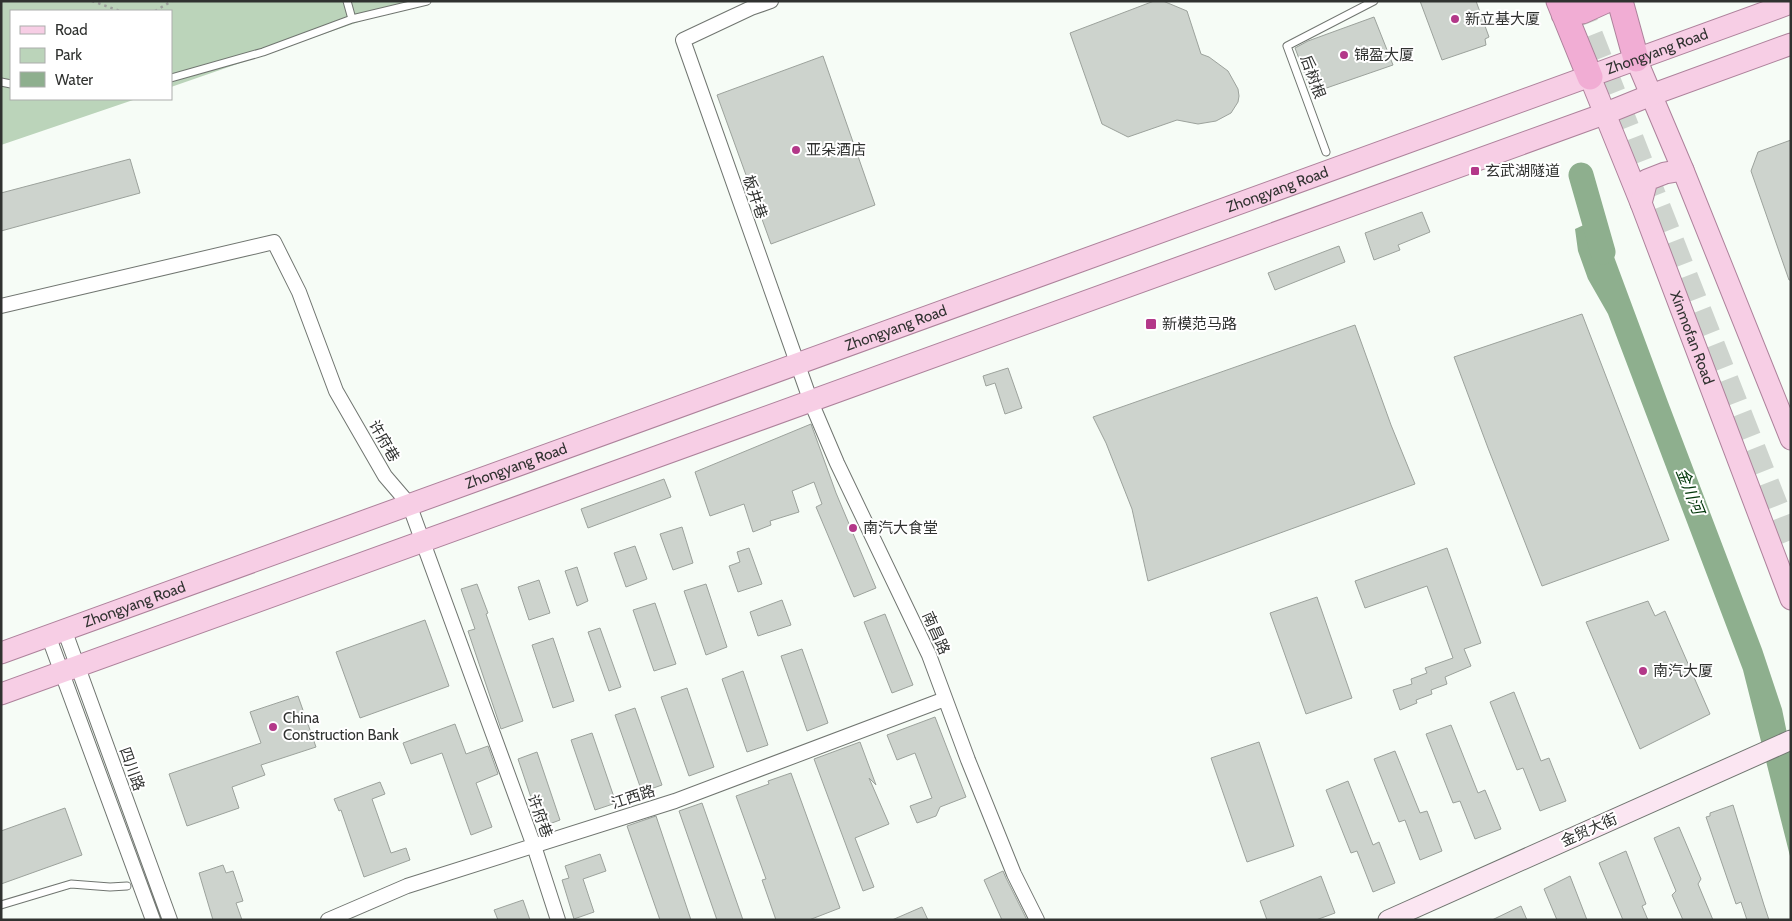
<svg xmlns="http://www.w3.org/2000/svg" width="1792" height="921" font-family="Cabin,'Noto Sans SC',sans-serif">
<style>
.green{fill:#bbd4ba}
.water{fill:#8eaf8e}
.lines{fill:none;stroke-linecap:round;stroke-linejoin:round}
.river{stroke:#8eaf8e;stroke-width:25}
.building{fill:#cdd3cd;stroke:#9ca29c}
.highway-tunnel{stroke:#ced4ce;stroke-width:25;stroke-dasharray:25 12;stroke-linecap:butt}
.lane-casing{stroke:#707570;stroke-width:9}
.street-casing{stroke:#707570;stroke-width:16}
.secondary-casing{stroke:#707570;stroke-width:21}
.primary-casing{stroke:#ad829b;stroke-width:23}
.highway-casing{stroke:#ad829b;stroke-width:27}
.path{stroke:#9ca09c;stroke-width:2.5;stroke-dasharray:2.5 4;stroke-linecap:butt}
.lane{stroke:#fff;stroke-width:7}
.street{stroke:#fff;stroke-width:14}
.secondary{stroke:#fbe6f2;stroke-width:19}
.primary{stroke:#f7cee5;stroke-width:21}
.highway{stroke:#f1add4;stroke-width:25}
.poi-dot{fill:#b33889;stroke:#fff;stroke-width:2}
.labels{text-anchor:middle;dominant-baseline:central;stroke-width:4;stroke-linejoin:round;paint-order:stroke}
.poi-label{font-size:15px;fill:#303230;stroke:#fff;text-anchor:start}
.street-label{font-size:15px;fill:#303230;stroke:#fff}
.water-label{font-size:16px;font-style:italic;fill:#013609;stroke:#fff}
</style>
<rect width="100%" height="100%" fill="#f6fcf6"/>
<path class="green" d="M 1,1 L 419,1 L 171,87 L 171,11 L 11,11 L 11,99 L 136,99 L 1,145 Z"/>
<path class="water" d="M 1601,217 L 1613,254 L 1668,402 L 1762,649 L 1782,709 L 1791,753 L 1791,860 L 1743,670 L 1608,314 L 1588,279 L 1578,251 L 1575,229 Z"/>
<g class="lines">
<path class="river" d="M 1581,175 L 1603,252"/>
</g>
<path class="building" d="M 1154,1 L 1163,1 L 1187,11 L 1201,54 L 1209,57 L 1228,71 L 1238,89 L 1239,96 L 1238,102 L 1231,113 L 1216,121 L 1198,124 L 1177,120 L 1128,137 L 1102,124 L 1070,33 Z
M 1420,1 L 1476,1 L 1489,37 L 1485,39 L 1486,45 L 1442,60 Z
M 1374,17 L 1393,65 L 1312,93 L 1295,48 L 1308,41 Z
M 823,56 L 875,205 L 771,244 L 717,95 Z
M 1791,140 L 1791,280 L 1789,280 L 1751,171 L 1758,152 Z
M 130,159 L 140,193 L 1,231 L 1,193 Z
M 1422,212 L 1430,232 L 1398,245 L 1400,250 L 1374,260 L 1365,233 Z
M 1339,246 L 1345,262 L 1275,290 L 1268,273 Z
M 1582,314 L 1669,540 L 1542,586 L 1488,448 L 1454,357 Z
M 1355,325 L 1391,425 L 1415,484 L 1148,581 L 1132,509 L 1106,443 L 1093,417 Z
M 1008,368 L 1022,408 L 1005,414 L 995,383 L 986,386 L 983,376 Z
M 811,424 L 836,493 L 876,588 L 854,597 L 816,507 L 822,504 L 814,482 L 792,491 L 799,512 L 770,521 L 771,525 L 753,532 L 744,504 L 710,516 L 695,472 Z
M 664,479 L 671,497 L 588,528 L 581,509 Z
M 682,527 L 693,563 L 673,570 L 660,534 Z
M 635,546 L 647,579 L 626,587 L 614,553 Z
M 749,548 L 762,584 L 738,592 L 729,566 L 740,562 L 737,552 Z
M 1447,548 L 1481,643 L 1464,649 L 1471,666 L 1445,677 L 1447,684 L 1431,690 L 1432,694 L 1416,700 L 1417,703 L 1400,710 L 1393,690 L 1412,684 L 1411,679 L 1427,673 L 1425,668 L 1453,658 L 1427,586 L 1365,608 L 1355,581 Z
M 577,567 L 588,601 L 577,606 L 565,571 Z
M 539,580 L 550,613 L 529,620 L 518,587 Z
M 477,584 L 488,613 L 486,614 L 523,721 L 501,729 L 468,631 L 475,629 L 461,589 Z
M 706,584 L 727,647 L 706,655 L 684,591 Z
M 1317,597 L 1352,698 L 1306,714 L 1270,613 Z
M 782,600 L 791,625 L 758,636 L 750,612 Z
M 1648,601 L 1655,616 L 1665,611 L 1710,714 L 1640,749 L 1586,622 Z
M 655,603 L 676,664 L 654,671 L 633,610 Z
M 885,614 L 913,685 L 892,693 L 864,622 Z
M 425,620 L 449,686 L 360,718 L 336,652 Z
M 600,628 L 621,687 L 609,691 L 588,632 Z
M 553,638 L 574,701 L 553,708 L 532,645 Z
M 802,649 L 828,723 L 807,731 L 781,656 Z
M 743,671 L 768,745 L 747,752 L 722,679 Z
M 687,688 L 714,767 L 689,776 L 661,697 Z
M 1514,692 L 1541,761 L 1549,758 L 1566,801 L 1540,811 L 1523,768 L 1517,770 L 1490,702 Z
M 298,696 L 316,747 L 261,765 L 265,775 L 232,787 L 239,808 L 187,826 L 169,774 L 261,743 L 250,712 Z
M 635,708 L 662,785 L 642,792 L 615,715 Z
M 935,717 L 966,797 L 940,807 L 936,816 L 917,823 L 910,806 L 932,798 L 915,753 L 897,760 L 887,735 Z
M 455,724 L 466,754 L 488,746 L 498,774 L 476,783 L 492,827 L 471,835 L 442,753 L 411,764 L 403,743 Z
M 1451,725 L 1478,793 L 1485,790 L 1501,829 L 1475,839 L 1460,801 L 1453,803 L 1426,734 Z
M 592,733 L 616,803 L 595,810 L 571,740 Z
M 860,742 L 876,785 L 869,778 L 889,824 L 855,838 L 874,887 L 863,891 L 814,759 Z
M 1259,742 L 1294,846 L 1247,862 L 1211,758 Z
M 1395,751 L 1420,813 L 1427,811 L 1442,851 L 1420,860 L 1405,820 L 1399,822 L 1374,759 Z
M 537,752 L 560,820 L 541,827 L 518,759 Z
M 791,773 L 840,908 L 809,920 L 776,920 L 762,880 L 766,879 L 736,796 L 769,784 L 768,781 Z
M 1348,781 L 1373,845 L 1379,842 L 1395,883 L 1373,892 L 1357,851 L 1351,853 L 1326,790 Z
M 380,782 L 385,794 L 372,799 L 391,853 L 406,848 L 410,860 L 364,877 L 341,810 L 339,811 L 334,799 Z
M 702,803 L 743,920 L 717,920 L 679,811 Z
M 1733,805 L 1764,905 L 1769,920 L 1747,920 L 1741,902 L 1736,904 L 1706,817 L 1710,816 L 1710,813 Z
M 65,808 L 82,855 L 1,884 L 1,831 Z
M 656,816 L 691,920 L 660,920 L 627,826 Z
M 1679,827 L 1701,879 L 1698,884 L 1713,920 L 1683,920 L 1672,895 L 1676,891 L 1654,838 Z
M 1626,851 L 1646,904 L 1642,906 L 1648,920 L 1623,920 L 1599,863 Z
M 600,854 L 606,871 L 583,879 L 594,912 L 574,919 L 562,880 L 569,878 L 565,866 Z
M 223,865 L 226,873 L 233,871 L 243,901 L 236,903 L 242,920 L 213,920 L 199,873 Z
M 1003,871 L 1006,878 L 1027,920 L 1002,920 L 984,880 Z
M 1321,876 L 1335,913 L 1316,920 L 1267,920 L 1260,901 Z
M 1570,876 L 1587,920 L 1557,920 L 1544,889 Z
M 523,900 L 530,920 L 498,920 L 494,910 Z
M 1521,906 L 1527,920 L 1492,920 Z
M 922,907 L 928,920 L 892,920 Z"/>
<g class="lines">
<path class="highway-tunnel" d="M 1577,1 L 1791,545"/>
<defs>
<path id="lane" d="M 347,1 L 352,19
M 171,78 L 263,52 L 352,19 L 427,1
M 1,82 L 11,84
M 1326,152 L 1287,46 L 1374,1
M 1,905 L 71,884 L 110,887 L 127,886"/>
<path id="street" d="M 771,1 L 751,8 L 683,40 L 811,402 L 837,463 L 929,655 L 968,760 L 1014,874 L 1037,920
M 1,306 L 274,242 L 299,292 L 336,391 L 385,476 L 409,504 L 534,846 L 558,920
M 64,629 L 170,920
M 48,635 L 153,920
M 328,920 L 407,886 L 675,801 L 945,699"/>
<path id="secondary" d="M 1388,920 L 1791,740"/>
<g id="primary">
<path d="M 1636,59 L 1683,170 L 1791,439"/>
<path id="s1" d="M 1590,77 L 1641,203 L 1791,599"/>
<path d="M 1641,203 L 1647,180 L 1665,173 L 1683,170"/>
<path id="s2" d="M 1,653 L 1791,3"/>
<path d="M 1,694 L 1604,114 L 1651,95 L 1791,44"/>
</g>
<path id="highway" d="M 1559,1 L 1590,77
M 1620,1 L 1636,59
M 1564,14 L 1582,11 L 1604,1"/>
</defs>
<use href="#lane" class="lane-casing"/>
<use href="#street" class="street-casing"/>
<use href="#secondary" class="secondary-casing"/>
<use href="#primary" class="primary-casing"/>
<use href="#highway" class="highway-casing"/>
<path class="path" d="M 92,1 L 120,11
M 155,11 L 172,1"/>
<use href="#lane" class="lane"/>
<use href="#street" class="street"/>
<use href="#secondary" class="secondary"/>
<use href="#primary" class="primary"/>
<use href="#highway" class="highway"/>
</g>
<g class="poi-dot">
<circle cx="1455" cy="19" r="5"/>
<circle cx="1344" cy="55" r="5"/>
<circle cx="796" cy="150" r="5"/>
<rect x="1470" y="166" width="10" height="10" rx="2.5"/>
<rect x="1145" y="318" width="12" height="12" rx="2.5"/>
<circle cx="853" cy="528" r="5"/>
<circle cx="1643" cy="671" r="5"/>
<circle cx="273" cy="727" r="5"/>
</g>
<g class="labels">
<g class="poi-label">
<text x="1465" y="19">新立基大厦</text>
<text x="1354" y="55">锦盈大厦</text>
<text x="806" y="150">亚朵酒店</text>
<text x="1485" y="171">玄武湖隧道</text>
<text x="1162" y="324">新模范马路</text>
<text x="863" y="528">南汽大食堂</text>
<text x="1653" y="671">南汽大厦</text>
<text x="283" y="718">China<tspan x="283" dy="17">Construction Bank</tspan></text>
</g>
<g class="street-label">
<text stroke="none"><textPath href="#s2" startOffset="1762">Zhongyang Road</textPath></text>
<text transform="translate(1313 77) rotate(70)">后树根</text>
<text stroke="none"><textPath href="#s2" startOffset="1358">Zhongyang Road</textPath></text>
<text transform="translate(755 197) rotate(71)">板井巷</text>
<text stroke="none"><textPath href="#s2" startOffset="952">Zhongyang Road</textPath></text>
<text stroke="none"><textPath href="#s1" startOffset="280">Xinmofan Road</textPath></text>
<text transform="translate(384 441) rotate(60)">许府巷</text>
<text stroke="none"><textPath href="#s2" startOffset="548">Zhongyang Road</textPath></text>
<text stroke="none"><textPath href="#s2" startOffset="142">Zhongyang Road</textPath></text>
<text transform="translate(936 633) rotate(66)">南昌路</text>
<text transform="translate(132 769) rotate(70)">四川路</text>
<text transform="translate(633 797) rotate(-18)">江西路</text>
<text transform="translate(540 816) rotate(70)">许府巷</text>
<text transform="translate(1589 830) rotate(-24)">金贸大街</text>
</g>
<g class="water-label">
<text transform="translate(1690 491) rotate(68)">金川河</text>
</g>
</g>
<rect width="1792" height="921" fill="none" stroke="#303230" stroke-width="5"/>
<rect x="10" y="10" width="162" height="90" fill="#ffffff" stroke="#acadac"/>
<rect x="20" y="26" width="25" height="8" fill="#f7cee5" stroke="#acadac"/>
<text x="55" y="35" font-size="15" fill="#303230">Road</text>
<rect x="20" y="48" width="25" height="15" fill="#bbd4ba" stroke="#acadac"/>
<text x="55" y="60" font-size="15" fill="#303230">Park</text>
<rect x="20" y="72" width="25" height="15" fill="#8eaf8e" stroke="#acadac"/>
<text x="55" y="85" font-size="15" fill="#303230">Water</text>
</svg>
